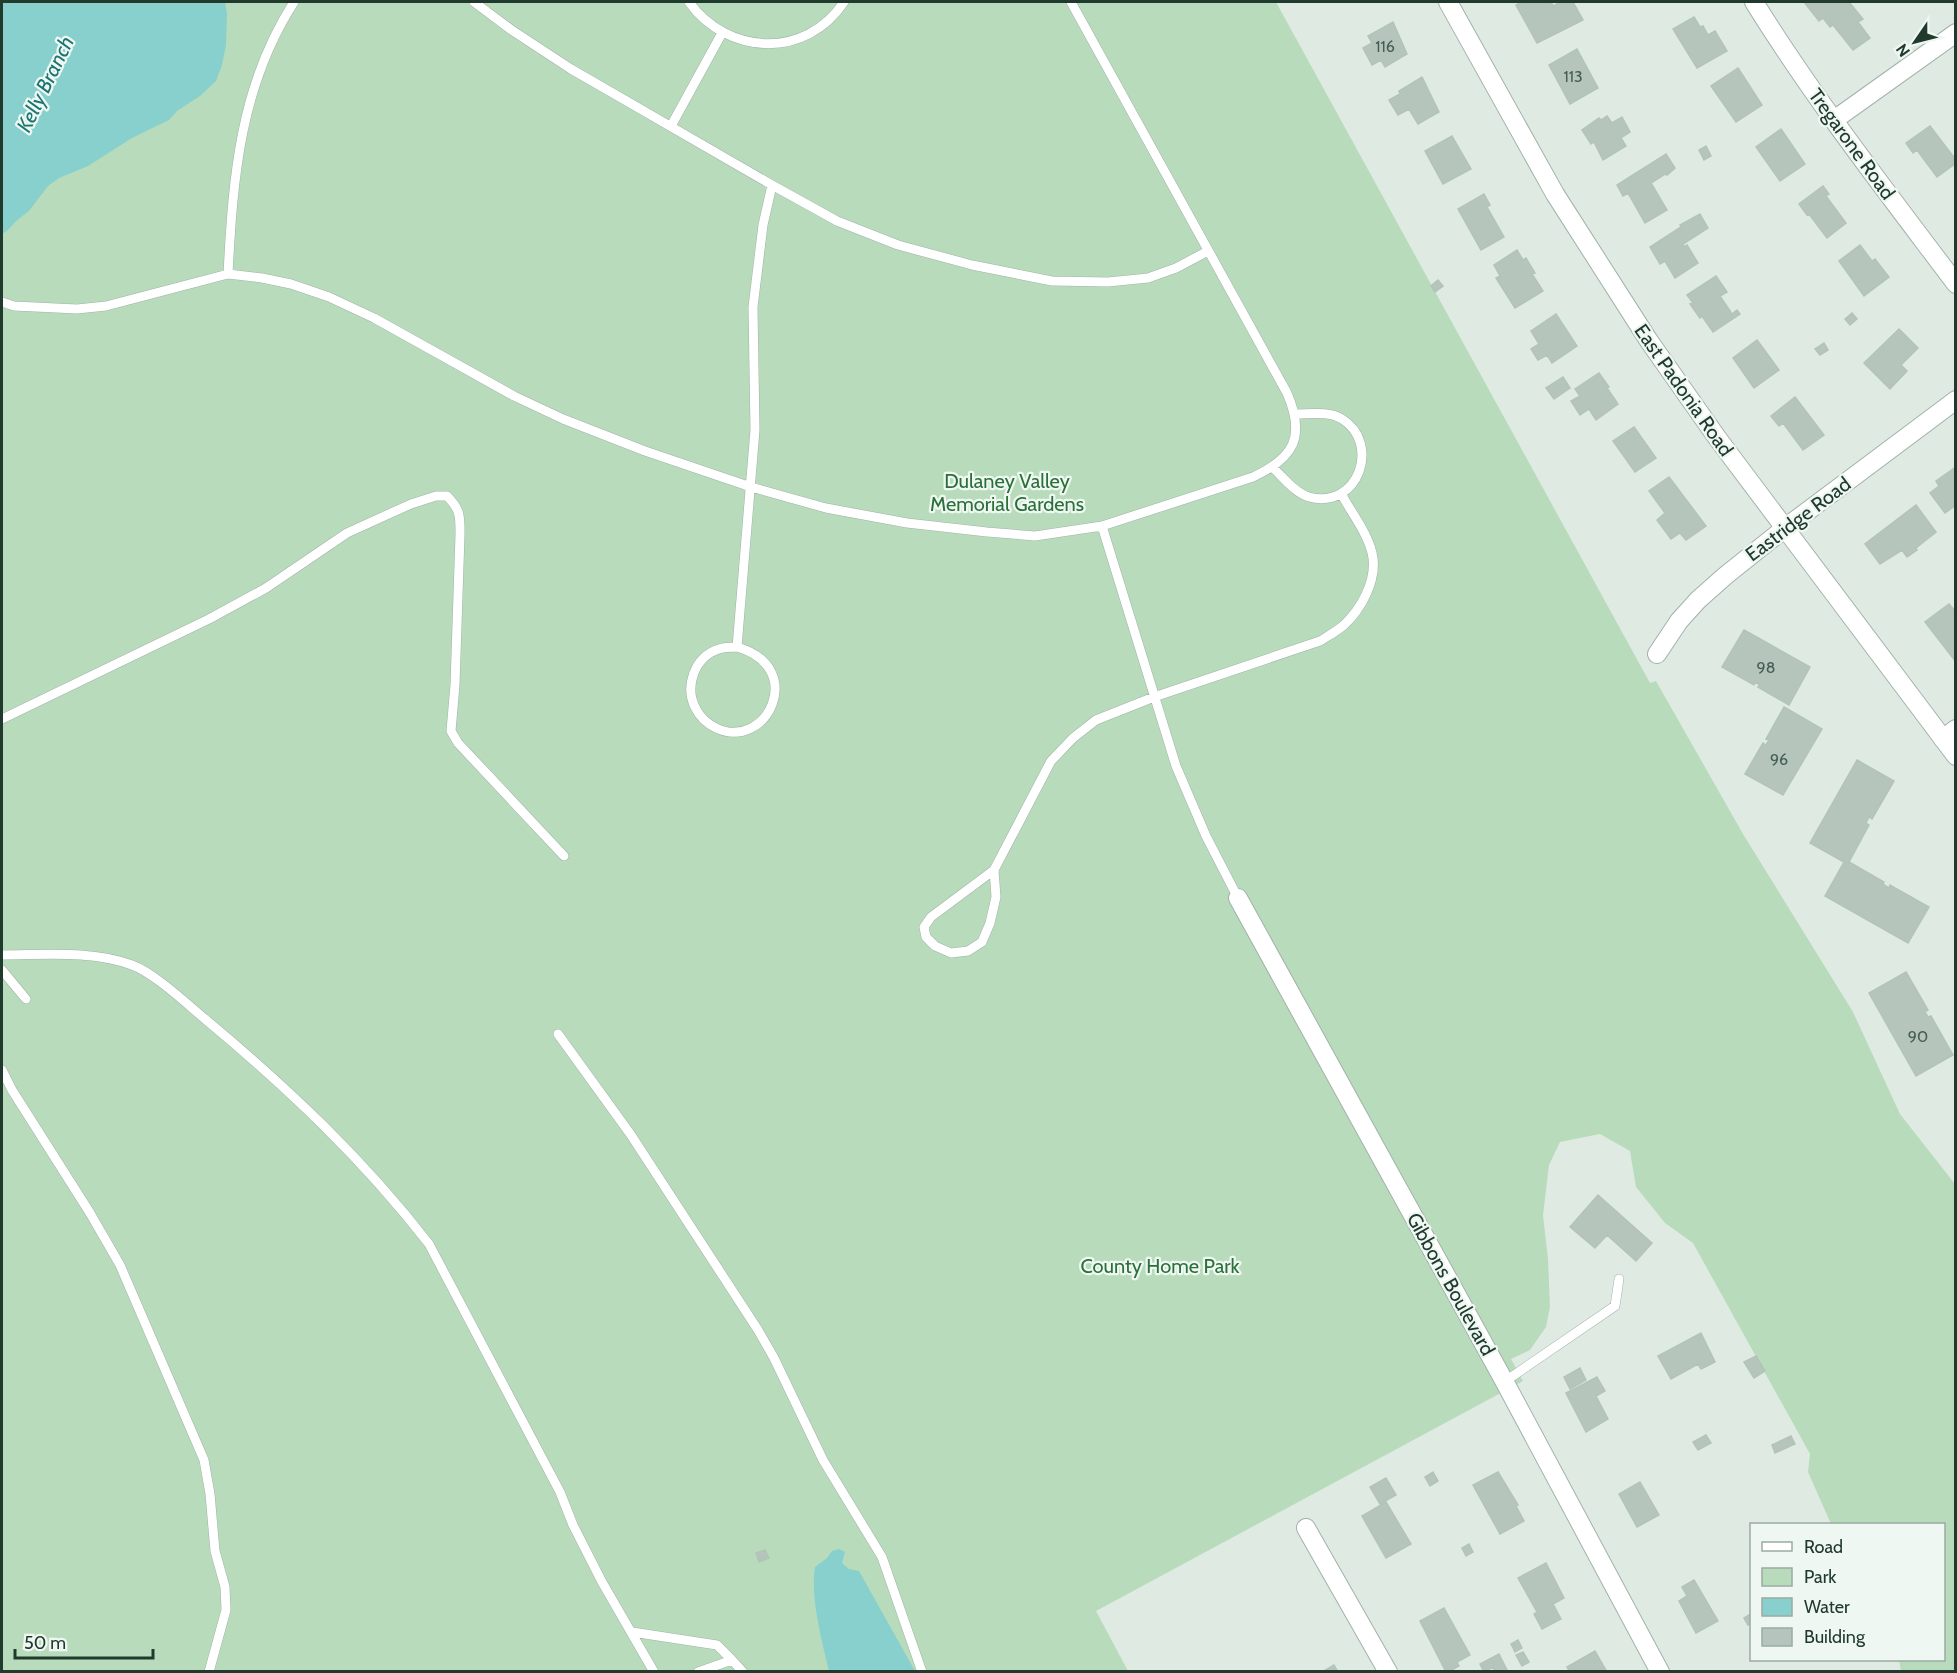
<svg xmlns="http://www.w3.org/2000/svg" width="1957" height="1673" font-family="Cabin,sans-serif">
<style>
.green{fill:#b8dcbb}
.water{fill:#87d0cd}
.building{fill:#b5c5bc;stroke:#b2c4b9;stroke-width:1.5}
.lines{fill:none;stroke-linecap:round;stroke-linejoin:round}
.service-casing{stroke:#a2b2a9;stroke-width:10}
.minor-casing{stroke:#a2b2a9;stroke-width:20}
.tertiary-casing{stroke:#a2b2a9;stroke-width:20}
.service{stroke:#fff;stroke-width:9}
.minor{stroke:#fff;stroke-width:18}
.tertiary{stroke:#fff;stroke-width:18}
.labels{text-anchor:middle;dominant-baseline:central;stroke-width:4.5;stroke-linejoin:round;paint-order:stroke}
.number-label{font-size:16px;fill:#455d52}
.street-label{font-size:20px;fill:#203a2e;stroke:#eff7f2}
.park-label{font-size:20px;fill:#2b7039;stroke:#eff7f2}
.water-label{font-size:21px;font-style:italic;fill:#1b7573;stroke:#eff7f2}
</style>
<rect width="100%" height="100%" fill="#dfeae3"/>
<path class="green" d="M 2,2 L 1276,2 L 1650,683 L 1656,681 L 1743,834 L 1853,1012 L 1900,1114 L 1955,1184 L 1955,1671 L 1901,1671 L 1899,1660 L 1944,1660 L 1944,1524 L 1831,1524 L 1808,1472 L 1810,1454 L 1693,1243 L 1665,1223 L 1636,1187 L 1630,1151 L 1600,1134 L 1560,1142 L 1549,1165 L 1543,1215 L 1548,1259 L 1550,1307 L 1546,1327 L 1530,1350 L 1511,1359 L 1523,1381 L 1096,1611 L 1128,1671 L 2,1672 Z"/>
<path class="water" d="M 2,2 L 225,2 L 227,14 L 226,45 L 222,65 L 216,81 L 200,96 L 177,111 L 169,120 L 132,138 L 88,166 L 59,178 L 48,186 L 29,211 L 16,221 L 7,231 L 2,234 Z
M 839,1549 L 845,1552 L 842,1563 L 849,1569 L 859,1571 L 915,1671 L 829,1671 C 822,1642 810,1596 815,1567 L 827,1558 L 832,1551 Z"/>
<path class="building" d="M 1522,2 L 1551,2 L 1553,6 L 1561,2 L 1573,2 L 1583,20 L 1537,43 L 1516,5 Z
M 1804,2 L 1849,2 L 1863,19 L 1858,22 L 1870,38 L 1853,50 L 1833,25 L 1830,27 L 1823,18 L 1819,21 Z
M 1694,17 L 1700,27 L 1703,26 L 1708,35 L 1715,31 L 1727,51 L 1697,68 L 1673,29 Z
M 1393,22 L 1407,54 L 1385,67 L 1381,60 L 1372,65 L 1363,48 L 1372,43 L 1368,36 Z
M 1577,49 L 1598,88 L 1570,104 L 1549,65 Z
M 1738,68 L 1762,105 L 1736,122 L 1711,86 Z
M 1422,77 L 1439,112 L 1418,124 L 1409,109 L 1398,115 L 1389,100 L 1400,94 L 1399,91 Z
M 1607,116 L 1612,123 L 1622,117 L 1630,132 L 1621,138 L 1626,146 L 1603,160 L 1594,142 L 1591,144 L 1582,130 L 1599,118 L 1601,120 Z
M 1930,126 L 1956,160 L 1956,163 L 1937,177 L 1917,150 L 1913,153 L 1906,143 Z
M 1781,129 L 1805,164 L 1780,181 L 1756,147 Z
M 1452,136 L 1471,169 L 1443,184 L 1425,151 Z
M 1706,146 L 1711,156 L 1704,160 L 1699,150 Z
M 1666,154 L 1675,168 L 1667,175 L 1665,174 L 1651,183 L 1667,210 L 1645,223 L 1628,193 L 1623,196 L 1617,185 Z
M 1823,186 L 1829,194 L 1826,196 L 1846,223 L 1827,238 L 1809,214 L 1807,215 L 1799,204 Z
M 1484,194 L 1490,205 L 1487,207 L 1504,237 L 1481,250 L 1458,209 Z
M 1700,214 L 1708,228 L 1683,244 L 1685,247 L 1687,245 L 1698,263 L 1675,278 L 1665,261 L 1660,264 L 1650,247 L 1681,227 L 1680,225 Z
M 1860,245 L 1872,261 L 1875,259 L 1889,277 L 1864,296 L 1839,261 Z
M 1517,250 L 1523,260 L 1526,258 L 1535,273 L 1532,274 L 1543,291 L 1515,308 L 1496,278 L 1500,276 L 1494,265 Z
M 1716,276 L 1727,292 L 1720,296 L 1732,314 L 1737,310 L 1740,314 L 1713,332 L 1702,316 L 1700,318 L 1690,304 L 1693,303 L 1687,295 Z
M 1438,280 L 1443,286 L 1435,292 L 1431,286 Z
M 1852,313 L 1857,319 L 1850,325 L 1845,319 Z
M 1556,314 L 1577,346 L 1552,363 L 1547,355 L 1538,360 L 1531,349 L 1539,344 L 1531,331 Z
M 1899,329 L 1918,348 L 1901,365 L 1907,371 L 1890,389 L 1864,363 Z
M 1757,340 L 1779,370 L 1754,388 L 1733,358 Z
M 1824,343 L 1828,350 L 1820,355 L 1815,349 Z
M 1599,373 L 1609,387 L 1607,388 L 1618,404 L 1596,420 L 1589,409 L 1580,415 L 1571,401 L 1580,396 L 1575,389 Z
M 1563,377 L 1570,388 L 1554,399 L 1546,388 Z
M 1795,397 L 1824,435 L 1803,450 L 1783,423 L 1779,426 L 1771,416 Z
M 1634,427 L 1656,458 L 1635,472 L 1613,441 Z
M 1956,467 L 1956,505 L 1945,513 L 1930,493 L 1939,486 L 1936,481 Z
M 1669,477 L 1706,526 L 1686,540 L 1680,533 L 1671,539 L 1657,520 L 1665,513 L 1649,491 Z
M 1916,505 L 1936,532 L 1916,548 L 1917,550 L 1907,557 L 1902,550 L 1880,564 L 1865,544 Z
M 1949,604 L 1956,612 L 1956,662 L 1925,622 Z
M 1744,630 L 1810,667 L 1789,705 L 1758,687 L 1760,685 L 1755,682 L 1754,685 L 1722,667 Z
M 1784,707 L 1822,729 L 1783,795 L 1745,774 L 1763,743 L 1766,745 L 1769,740 L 1766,739 Z
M 1857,760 L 1894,781 L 1872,819 L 1869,817 L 1866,823 L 1869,825 L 1849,862 L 1884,882 L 1883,884 L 1889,888 L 1890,885 L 1929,907 L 1908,943 L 1825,896 L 1844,862 L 1810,843 Z
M 1906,972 L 1928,1010 L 1925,1012 L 1928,1017 L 1931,1016 L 1953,1055 L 1916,1076 L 1869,993 Z
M 1598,1195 L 1652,1243 L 1636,1261 L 1607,1235 L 1595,1248 L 1570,1227 Z
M 1701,1333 L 1715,1362 L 1701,1369 L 1698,1364 L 1671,1379 L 1658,1356 Z
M 1756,1356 L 1765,1371 L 1754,1378 L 1744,1362 Z
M 1580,1368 L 1586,1380 L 1570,1389 L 1564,1377 Z
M 1597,1377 L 1605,1391 L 1596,1396 L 1608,1419 L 1586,1432 L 1566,1393 Z
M 1706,1435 L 1711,1443 L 1698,1450 L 1693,1442 Z
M 1791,1436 L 1795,1444 L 1775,1453 L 1772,1445 Z
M 1433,1472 L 1438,1481 L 1430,1486 L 1425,1477 Z
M 1498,1472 L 1518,1505 L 1516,1506 L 1524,1521 L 1500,1534 L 1473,1485 Z
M 1386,1478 L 1396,1495 L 1380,1504 L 1370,1487 Z
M 1640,1482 L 1659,1515 L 1637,1527 L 1619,1494 Z
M 1386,1502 L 1411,1544 L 1386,1558 L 1362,1516 Z
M 1469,1544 L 1473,1552 L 1466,1556 L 1462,1548 Z
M 765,1550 L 769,1558 L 759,1562 L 756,1553 Z
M 1546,1563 L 1564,1598 L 1553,1604 L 1561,1619 L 1542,1629 L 1534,1614 L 1537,1612 L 1518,1578 Z
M 1694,1580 L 1718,1621 L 1696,1633 L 1679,1601 L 1687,1596 L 1682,1587 Z
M 1444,1608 L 1470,1655 L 1457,1662 L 1459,1666 L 1448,1672 L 1446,1672 L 1420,1621 Z
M 1752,1613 L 1752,1623 L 1748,1625 L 1744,1618 Z
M 1518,1640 L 1522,1648 L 1515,1652 L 1511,1644 Z
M 1595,1651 L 1607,1672 L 1570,1672 L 1567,1667 Z
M 1523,1652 L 1529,1662 L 1522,1666 L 1516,1655 Z
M 1499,1654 L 1508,1672 L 1495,1672 L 1493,1667 L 1484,1672 L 1480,1664 Z
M 1334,1665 L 1338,1672 L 1322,1672 Z"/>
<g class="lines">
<defs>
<path id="service" d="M 474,2 L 513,31 L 571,69 L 772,185 L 837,221 L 898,245 L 972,265 L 1052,281 L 1108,282 L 1148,278 L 1176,268 L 1208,251
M 689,2 C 728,56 806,59 844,2
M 671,126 L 722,33
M 228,274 C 233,177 240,86 294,2
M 2,302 L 14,306 L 77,309 L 106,306 L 228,274 L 262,278 L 291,284 L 329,297 L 374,318 L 514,396 L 563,419 L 645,451 L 751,487 L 826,508 L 907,523 L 987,532 L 1035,536 L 1102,526 L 1253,477 C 1294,458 1306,437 1287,393 L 1071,2
M 1273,468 C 1283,477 1295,493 1309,497 C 1359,510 1381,443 1342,419 C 1329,411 1310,414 1296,414
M 1102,526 L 1176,766 L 1206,836 L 1238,898
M 737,647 C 731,647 724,647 719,649 C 694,657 684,687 696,709 C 700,717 708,724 716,728 C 767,752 808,667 737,647 L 755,430 L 753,307 L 763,225 L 772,185
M 2,719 L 209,619 L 266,588 L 347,533 L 411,504 L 436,496 L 447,496 C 461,510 460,517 460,535 L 455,685 L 451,731 L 458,743 L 564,856
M 994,870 L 931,917 L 924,927 L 926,937 L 935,946 L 951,953 L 968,951 L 982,942 L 990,923 L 996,897 L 994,870 L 1051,761 L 1073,738 L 1096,720 L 1154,697 L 1320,641 C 1328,636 1337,631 1344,625 C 1361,609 1376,582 1373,558 C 1370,536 1352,514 1342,495
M 2,955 C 44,955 91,950 132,965 C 154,973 186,1003 205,1019 C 288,1088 363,1159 429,1244 L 560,1492 L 573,1525 L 602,1582 L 654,1672
M 2,970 L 26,999
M 558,1034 L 631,1135 L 758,1330 L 774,1358 L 823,1460 L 882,1557 L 922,1672
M 2,1070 L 12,1090 L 90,1213 L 120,1265 L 204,1460 L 210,1494 L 215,1551 L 225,1587 L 226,1610 L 209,1672
M 1504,1382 L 1615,1306 L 1619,1279
M 632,1632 L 717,1645 L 732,1660
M 698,1672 L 732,1660 L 743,1672"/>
<path id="minor" d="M 1754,2 C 1815,100 1886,191 1956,284
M 1834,120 L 1956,33
M 1657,654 L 1679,621 L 1698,600 L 1725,576 L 1785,528 L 1956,400
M 1943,739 L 1956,729
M 1238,898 L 1502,1377 L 1660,1672
M 1306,1528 L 1388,1672"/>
<path id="tertiary" d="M 1448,2 L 1555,194 L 1649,341 L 1718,439 L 1956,756"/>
</defs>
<use href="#service" class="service-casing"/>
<use href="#minor" class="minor-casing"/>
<use href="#tertiary" class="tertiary-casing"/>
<use href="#service" class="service"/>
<use href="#minor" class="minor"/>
<use href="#tertiary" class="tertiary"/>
</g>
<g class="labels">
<g class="number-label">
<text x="1385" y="46">116</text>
<text x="1573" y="76">113</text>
<text x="1766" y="667">98</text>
<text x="1779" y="759">96</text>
<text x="1918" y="1036">90</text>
</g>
<g class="street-label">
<text transform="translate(1852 144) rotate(54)">Tregarone Road</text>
<text transform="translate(1684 390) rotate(55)">East Padonia Road</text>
<text transform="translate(1798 519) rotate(-37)">Eastridge Road</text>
<text transform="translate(1451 1284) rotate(61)">Gibbons Boulevard</text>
</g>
<g class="park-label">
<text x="1007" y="481">Dulaney Valley<tspan x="1007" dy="23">Memorial Gardens</tspan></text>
<text x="1160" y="1266">County Home Park</text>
</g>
<g class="water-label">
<text transform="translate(45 84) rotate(-64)">Kelly Branch</text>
</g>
</g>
<rect width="1957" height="1673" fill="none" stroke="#203a2e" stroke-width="6"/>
<rect x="1750" y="1523" width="195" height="138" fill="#eff7f2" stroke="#9caba4" stroke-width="1.5"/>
<rect x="1762" y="1542" width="30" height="9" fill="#ffffff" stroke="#9caba4" stroke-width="1.5"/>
<text x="1804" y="1553" font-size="18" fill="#203a2e">Road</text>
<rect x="1762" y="1568" width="30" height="18" fill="#b8dcbb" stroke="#9caba4" stroke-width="1.5"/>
<text x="1804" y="1583" font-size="18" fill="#203a2e">Park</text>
<rect x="1762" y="1598" width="30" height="18" fill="#87d0cd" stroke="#9caba4" stroke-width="1.5"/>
<text x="1804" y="1613" font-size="18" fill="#203a2e">Water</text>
<rect x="1762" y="1628" width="30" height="18" fill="#b5c5bc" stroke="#9caba4" stroke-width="1.5"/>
<text x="1804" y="1643" font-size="18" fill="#203a2e">Building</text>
<g transform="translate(1915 42) rotate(235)" stroke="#eff7f2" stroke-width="4.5" paint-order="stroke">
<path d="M0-4.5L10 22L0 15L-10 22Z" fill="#203a2e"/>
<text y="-9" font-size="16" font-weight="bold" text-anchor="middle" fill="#203a2e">N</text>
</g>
<path d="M15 1649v9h138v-9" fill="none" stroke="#203a2e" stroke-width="3"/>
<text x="24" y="1649" font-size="18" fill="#203a2e" stroke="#eff7f2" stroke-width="4.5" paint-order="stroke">50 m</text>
</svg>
